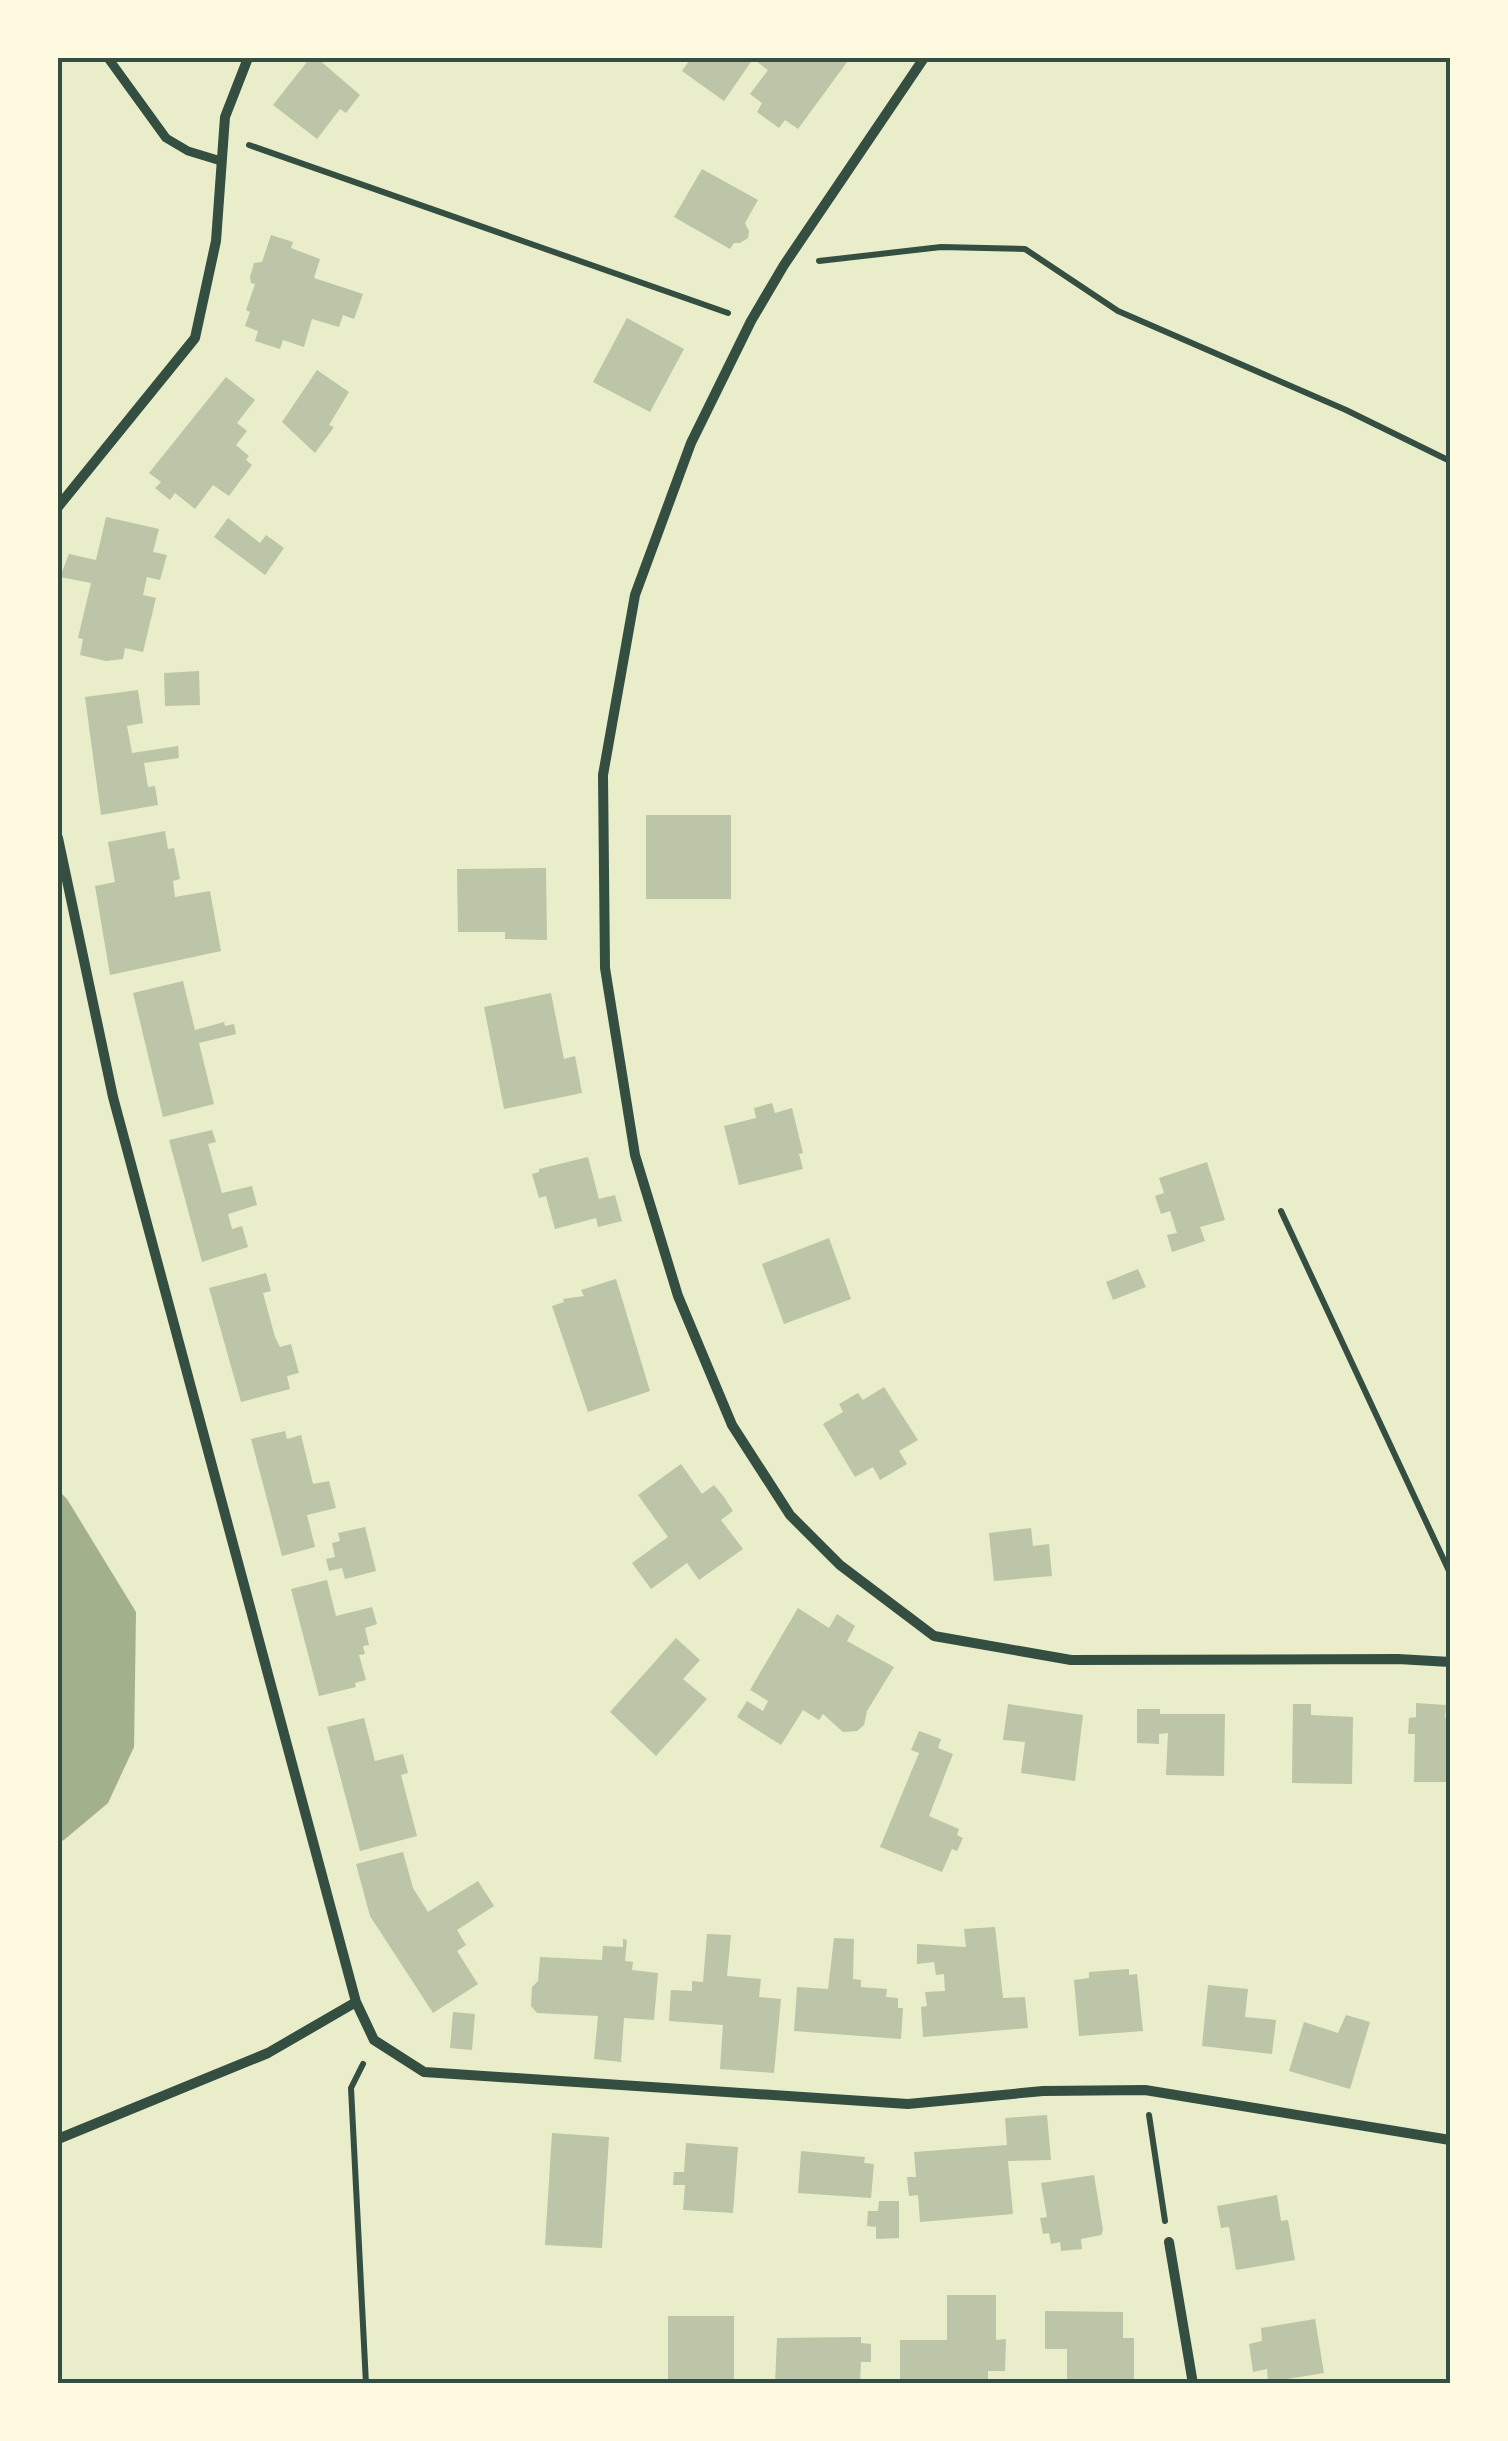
<svg xmlns="http://www.w3.org/2000/svg" width="1508" height="2441" font-family="Ubuntu,sans-serif">
<style>
.water{fill:#a3b18a}
.building{fill:#bcc5a7}
.lines{fill:none;stroke-linecap:round;stroke-linejoin:round}
.path{stroke:#344e41;stroke-width:6}
.pedestrian{stroke:#344e41;stroke-width:9}
.minor{stroke:#344e41;stroke-width:10}
.neatline{fill:none;stroke:#344e41;stroke-width:4}
</style>
<rect width="100%" height="100%" fill="#e9edc9"/>
<path class="water" d="M 58,1490 L 67,1499 L 136,1612 L 134,1747 L 108,1803 L 64,1840 L 58,1842 Z"/>
<path class="building" d="M 310,58 L 317,58 L 360,95 L 346,113 L 340,109 L 317,139 L 273,105 Z
M 691,58 L 850,58 L 798,129 L 785,120 L 779,128 L 757,112 L 762,103 L 750,94 L 768,70 L 753,59 L 724,101 L 682,71 Z
M 702,169 L 758,200 L 745,223 L 749,231 L 748,238 L 740,243 L 734,243 L 730,249 L 674,217 Z
M 271,235 L 293,242 L 291,248 L 320,259 L 314,278 L 363,294 L 354,319 L 343,315 L 339,327 L 312,319 L 304,347 L 283,340 L 280,349 L 255,341 L 258,331 L 245,326 L 250,312 L 246,310 L 255,284 L 251,283 L 250,277 L 254,263 L 262,262 Z
M 627,318 L 684,349 L 650,412 L 593,382 Z
M 317,370 L 349,392 L 329,425 L 334,427 L 315,453 L 282,422 Z
M 226,377 L 255,400 L 237,423 L 247,431 L 236,445 L 249,456 L 246,460 L 252,465 L 229,496 L 213,485 L 195,509 L 175,493 L 170,500 L 155,488 L 161,482 L 149,473 Z
M 106,517 L 159,529 L 153,552 L 167,555 L 160,580 L 147,577 L 143,595 L 156,598 L 143,652 L 125,648 L 123,659 L 106,661 L 80,655 L 83,639 L 78,638 L 91,583 L 60,577 L 69,554 L 96,560 Z
M 228,518 L 260,543 L 266,535 L 284,548 L 265,575 L 214,537 Z
M 199,671 L 200,705 L 165,706 L 164,673 Z
M 138,690 L 143,723 L 127,726 L 132,753 L 178,746 L 179,758 L 144,763 L 148,787 L 155,786 L 158,805 L 101,815 L 85,697 Z
M 646,815 L 731,815 L 731,899 L 646,899 Z
M 165,831 L 168,849 L 174,848 L 180,879 L 173,881 L 175,897 L 210,891 L 221,951 L 110,975 L 95,886 L 115,882 L 108,842 Z
M 546,868 L 547,940 L 505,939 L 505,932 L 458,932 L 457,869 Z
M 183,981 L 195,1030 L 224,1022 L 225,1026 L 234,1024 L 236,1034 L 199,1043 L 214,1104 L 163,1117 L 133,993 Z
M 551,993 L 564,1059 L 575,1056 L 582,1093 L 504,1109 L 484,1007 Z
M 772,1103 L 775,1113 L 792,1108 L 803,1153 L 799,1154 L 803,1169 L 739,1185 L 724,1126 L 756,1118 L 754,1108 Z
M 212,1130 L 216,1142 L 208,1144 L 222,1193 L 252,1186 L 257,1205 L 228,1214 L 232,1229 L 242,1226 L 248,1247 L 202,1262 L 169,1140 Z
M 588,1157 L 599,1199 L 615,1195 L 622,1221 L 598,1227 L 596,1218 L 555,1229 L 546,1196 L 539,1198 L 532,1174 L 539,1172 L 539,1169 Z
M 1207,1162 L 1225,1220 L 1200,1227 L 1205,1241 L 1172,1252 L 1167,1235 L 1177,1233 L 1170,1211 L 1161,1214 L 1155,1196 L 1164,1193 L 1159,1178 Z
M 829,1238 L 851,1299 L 784,1324 L 762,1264 Z
M 1138,1269 L 1146,1287 L 1113,1300 L 1106,1282 Z
M 266,1273 L 271,1291 L 263,1293 L 275,1337 L 280,1347 L 291,1344 L 299,1373 L 287,1376 L 290,1389 L 241,1402 L 209,1288 Z
M 616,1279 L 650,1391 L 588,1412 L 552,1306 L 564,1302 L 563,1299 L 584,1296 L 581,1290 Z
M 884,1387 L 918,1440 L 899,1451 L 907,1464 L 880,1480 L 873,1467 L 855,1477 L 823,1424 L 843,1412 L 839,1404 L 858,1393 L 863,1400 Z
M 285,1431 L 287,1439 L 301,1435 L 313,1484 L 329,1481 L 336,1508 L 307,1515 L 315,1547 L 282,1556 L 251,1439 Z
M 681,1464 L 702,1494 L 714,1485 L 724,1497 L 733,1511 L 721,1520 L 743,1549 L 699,1580 L 687,1563 L 651,1589 L 632,1563 L 668,1537 L 638,1495 Z
M 365,1527 L 376,1571 L 345,1579 L 342,1568 L 329,1571 L 326,1559 L 335,1557 L 332,1543 L 340,1541 L 338,1533 Z
M 1031,1528 L 1033,1546 L 1049,1544 L 1052,1576 L 994,1581 L 989,1533 Z
M 327,1580 L 336,1616 L 372,1607 L 377,1624 L 365,1628 L 369,1645 L 363,1646 L 365,1654 L 359,1655 L 366,1680 L 355,1683 L 356,1687 L 319,1696 L 291,1589 Z
M 798,1608 L 829,1628 L 837,1614 L 855,1626 L 847,1641 L 894,1667 L 867,1711 L 864,1725 L 857,1731 L 843,1732 L 823,1714 L 819,1720 L 803,1710 L 781,1745 L 737,1717 L 747,1701 L 763,1711 L 768,1701 L 750,1690 Z
M 676,1638 L 700,1660 L 683,1679 L 707,1699 L 656,1756 L 610,1712 Z
M 1416,1703 L 1446,1705 L 1445,1718 L 1450,1718 L 1450,1782 L 1414,1782 L 1415,1734 L 1408,1734 L 1409,1718 L 1416,1717 Z
M 1008,1704 L 1083,1715 L 1075,1781 L 1021,1773 L 1025,1742 L 1003,1740 Z
M 1293,1704 L 1311,1704 L 1311,1715 L 1353,1717 L 1352,1784 L 1292,1783 Z
M 1137,1709 L 1160,1709 L 1160,1714 L 1225,1714 L 1224,1776 L 1166,1775 L 1168,1733 L 1159,1734 L 1159,1744 L 1137,1743 Z
M 364,1718 L 375,1761 L 403,1754 L 408,1773 L 401,1775 L 417,1836 L 360,1851 L 327,1727 Z
M 919,1731 L 941,1739 L 938,1748 L 953,1754 L 929,1816 L 959,1829 L 957,1835 L 963,1838 L 957,1851 L 952,1849 L 942,1872 L 880,1847 L 919,1753 L 911,1750 Z
M 403,1852 L 413,1888 L 428,1912 L 478,1881 L 494,1906 L 457,1930 L 466,1945 L 457,1951 L 478,1984 L 433,2013 L 370,1916 L 356,1864 Z
M 995,1927 L 1003,1998 L 1025,1997 L 1028,2028 L 923,2037 L 921,2007 L 927,2006 L 925,1992 L 945,1991 L 944,1974 L 936,1975 L 934,1962 L 917,1964 L 917,1944 L 966,1947 L 964,1929 Z
M 707,1934 L 731,1935 L 727,1976 L 761,1979 L 759,1997 L 781,1999 L 774,2073 L 720,2069 L 723,2025 L 669,2021 L 671,1990 L 692,1991 L 692,1981 L 703,1982 Z
M 834,1938 L 854,1939 L 853,1979 L 861,1980 L 861,1987 L 887,1989 L 886,1997 L 898,1998 L 898,2008 L 903,2008 L 901,2039 L 794,2031 L 797,1987 L 828,1989 Z
M 623,1939 L 627,1940 L 625,1961 L 633,1962 L 632,1970 L 658,1973 L 654,2020 L 624,2018 L 621,2062 L 594,2059 L 598,2016 L 537,2013 L 531,2006 L 532,1987 L 538,1981 L 540,1957 L 602,1960 L 603,1946 L 623,1947 Z
M 1129,1969 L 1129,1975 L 1137,1974 L 1143,2031 L 1079,2036 L 1074,1980 L 1089,1978 L 1089,1972 Z
M 1208,1985 L 1248,1989 L 1245,2017 L 1276,2020 L 1272,2054 L 1202,2046 Z
M 453,2012 L 475,2014 L 472,2050 L 450,2048 Z
M 1346,2015 L 1370,2022 L 1350,2089 L 1289,2071 L 1304,2022 L 1338,2033 Z
M 1047,2115 L 1051,2160 L 1008,2161 L 1013,2214 L 920,2222 L 918,2195 L 909,2196 L 907,2177 L 916,2177 L 914,2152 L 1007,2145 L 1005,2118 Z
M 552,2133 L 609,2137 L 602,2248 L 545,2245 Z
M 686,2143 L 738,2147 L 733,2213 L 683,2210 L 685,2185 L 673,2185 L 674,2172 L 684,2172 Z
M 801,2151 L 865,2157 L 864,2163 L 874,2164 L 871,2198 L 798,2193 Z
M 1094,2175 L 1103,2230 L 1101,2235 L 1081,2239 L 1082,2249 L 1061,2251 L 1060,2242 L 1051,2244 L 1049,2233 L 1043,2234 L 1040,2218 L 1047,2217 L 1041,2183 Z
M 1277,2195 L 1281,2221 L 1288,2220 L 1295,2260 L 1236,2270 L 1229,2227 L 1221,2228 L 1217,2206 Z
M 879,2201 L 899,2201 L 899,2238 L 876,2239 L 876,2227 L 867,2226 L 868,2211 L 878,2211 Z
M 947,2295 L 996,2295 L 996,2340 L 1006,2339 L 1005,2371 L 988,2371 L 988,2384 L 900,2380 L 900,2340 L 947,2340 Z
M 1045,2311 L 1123,2312 L 1123,2338 L 1134,2338 L 1134,2384 L 1067,2384 L 1067,2349 L 1045,2349 Z
M 668,2316 L 734,2316 L 734,2384 L 668,2384 Z
M 1315,2319 L 1324,2373 L 1268,2382 L 1267,2369 L 1253,2372 L 1249,2344 L 1262,2341 L 1261,2328 Z
M 861,2337 L 861,2343 L 871,2344 L 871,2362 L 861,2362 L 860,2384 L 775,2384 L 777,2338 Z"/>
<g class="lines">
<path class="path" d="M 249,145 L 728,313
M 819,261 L 941,247 L 1025,249 L 1118,311 L 1346,410 L 1450,461
M 1281,1211 L 1450,1573
M 363,2064 L 351,2088 L 366,2384
M 1149,2115 L 1165,2221"/>
<path class="pedestrian" d="M 108,58 L 166,138 L 188,151 L 221,161"/>
<path class="minor" d="M 924,58 L 784,265 L 751,321 L 691,443 L 635,595 L 603,775 L 605,968 L 635,1155 L 678,1296 L 732,1425 L 790,1515 L 840,1565 L 934,1636 L 1071,1660 L 1398,1659 L 1450,1662
M 58,507 L 195,338 L 216,241 L 225,117 L 248,58
M 58,838 L 113,1097 L 356,2002 L 374,2040 L 424,2072 L 908,2104 L 1043,2091 L 1145,2090 L 1450,2140
M 58,2139 L 268,2053 L 356,2002
M 1169,2242 L 1193,2384"/>
</g>
<rect width="1508" height="2441" fill="none" stroke="#fefae0" stroke-width="120"/>
<rect x="60" y="60" width="1388" height="2321" class="neatline"/>
</svg>
